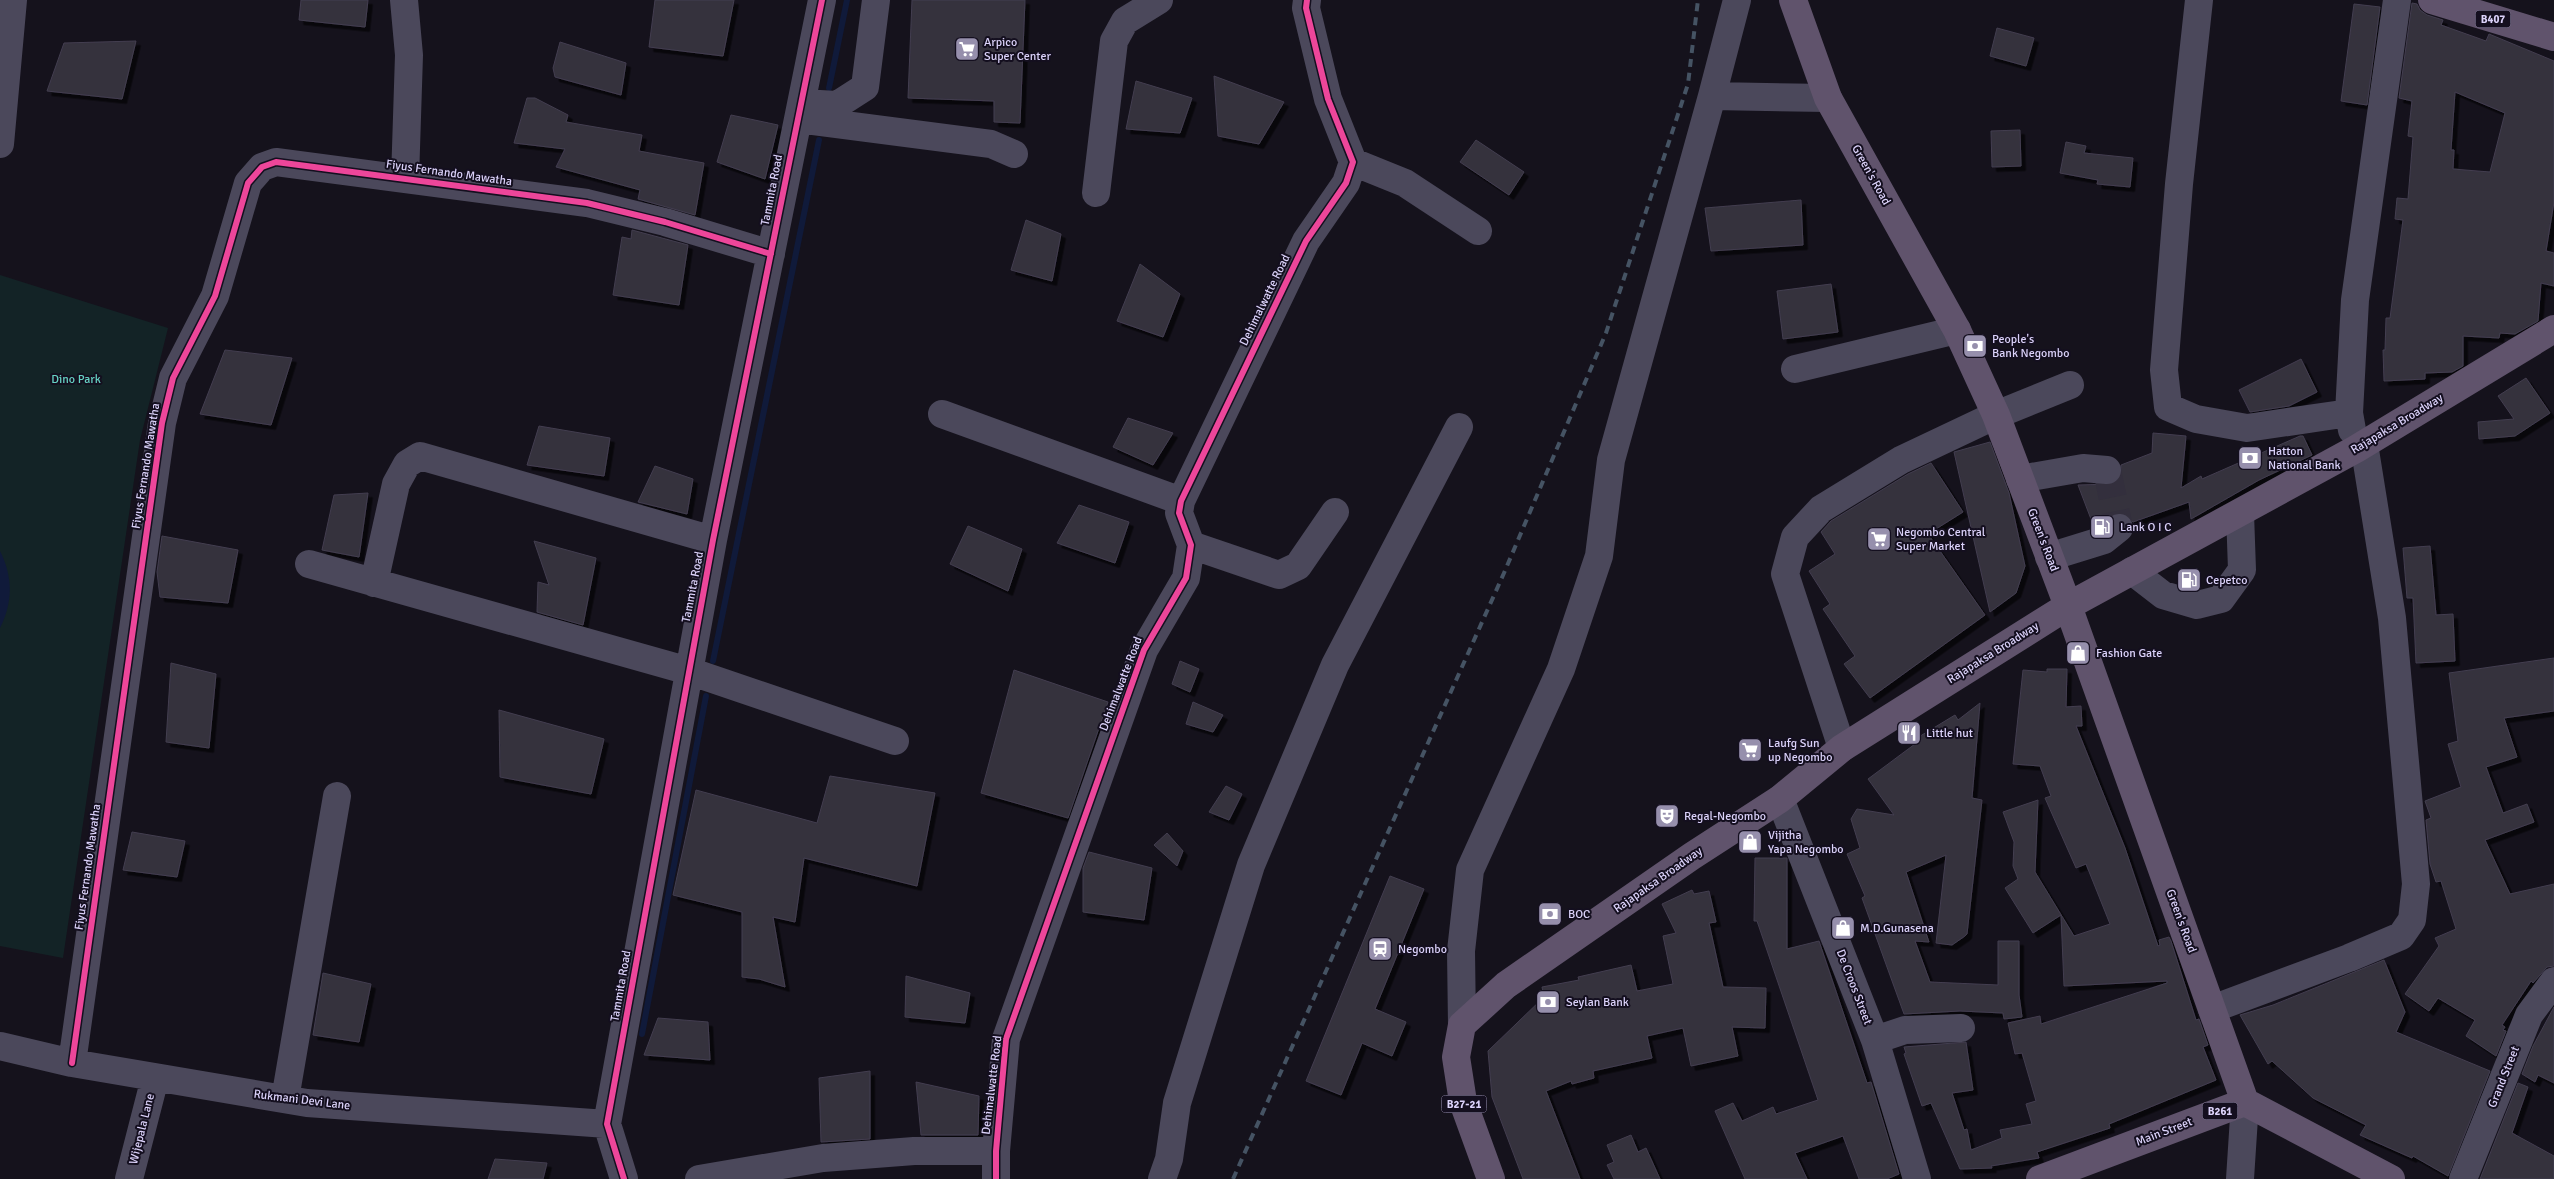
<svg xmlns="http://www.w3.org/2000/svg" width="2554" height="1179" font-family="Signika,sans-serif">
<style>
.green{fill:#132326}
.water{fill:#101a3a}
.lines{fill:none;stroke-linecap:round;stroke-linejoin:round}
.stream{stroke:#101a3a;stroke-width:6}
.building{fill:#34303e;stroke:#433e4f;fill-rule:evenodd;filter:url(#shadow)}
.minor-tunnel{stroke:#332f3d;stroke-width:28;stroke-dasharray:28 14;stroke-linecap:butt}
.minor{stroke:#4b485b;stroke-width:28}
.major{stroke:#60536c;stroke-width:28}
.rail{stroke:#455363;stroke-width:4;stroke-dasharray:8 6;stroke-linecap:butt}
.cycleway-casing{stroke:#140f1f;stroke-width:9}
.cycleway{stroke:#ed469a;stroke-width:6}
.labels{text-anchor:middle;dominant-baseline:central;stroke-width:4;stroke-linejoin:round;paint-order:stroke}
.shield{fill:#140f1f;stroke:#9f98b8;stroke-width:1}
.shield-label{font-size:11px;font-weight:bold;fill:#dbd2fa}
.poi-label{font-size:12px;fill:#dbd2fa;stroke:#140f1f;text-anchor:start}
.street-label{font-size:12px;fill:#dbd2fa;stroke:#140f1f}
.park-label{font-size:12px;fill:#66d2c4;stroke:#140f1f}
</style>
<defs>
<filter id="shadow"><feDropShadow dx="4.5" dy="4.5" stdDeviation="0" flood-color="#0009"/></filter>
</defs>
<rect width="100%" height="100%" fill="#15121c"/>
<path class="green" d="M 0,275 L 168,328 L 140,440 L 63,958 L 0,946 Z"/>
<path class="water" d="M 0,551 C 13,577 13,602 0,628 Z"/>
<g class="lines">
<path class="stream" d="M 829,88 L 847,0
M 713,661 L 819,140
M 642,1034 L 706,696"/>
</g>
<path class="building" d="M 301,0 L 368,0 L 365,27 L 299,20 Z
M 655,0 L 734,0 L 723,56 L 649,47 Z
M 912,0 L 1025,0 L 1020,123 L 994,122 L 994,101 L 908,98 Z
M 2412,3 L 2417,4 L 2420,10 L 2427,15 L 2443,20 L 2441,25 L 2486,41 L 2489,34 L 2554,61 L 2554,202 L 2546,251 L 2554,253 L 2554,286 L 2541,283 L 2538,321 L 2515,334 L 2500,333 L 2499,338 L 2463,336 L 2463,366 L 2452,372 L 2425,373 L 2425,379 L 2384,381 L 2383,350 L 2385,350 L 2386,318 L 2390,318 L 2403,220 L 2395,219 L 2397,198 L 2408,199 L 2413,137 L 2408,136 L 2412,101 L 2399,98 ZM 2455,92 L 2505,113 L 2490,172 L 2453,169 L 2454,150 L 2451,150 Z
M 2354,4 L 2380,7 L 2367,105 L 2341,101 Z
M 1997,28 L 2034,38 L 2026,66 L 1990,56 Z
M 136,41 L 122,99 L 47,91 L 64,43 Z
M 560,42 L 626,63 L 621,95 L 555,77 L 553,68 Z
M 1214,76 L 1284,102 L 1259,144 L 1218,136 Z
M 1136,81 L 1192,98 L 1180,133 L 1126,129 Z
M 527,98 L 535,98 L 568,115 L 566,122 L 642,135 L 639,151 L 704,163 L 695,215 L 638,199 L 640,190 L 556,167 L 565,149 L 514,143 Z
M 731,115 L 778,125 L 765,179 L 717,162 Z
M 2020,130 L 2021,166 L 1992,167 L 1991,131 Z
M 1476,140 L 1524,172 L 1509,195 L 1460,162 Z
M 2066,142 L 2086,146 L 2084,153 L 2133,158 L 2130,187 L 2097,184 L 2098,180 L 2060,173 Z
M 1801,200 L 1803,245 L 1711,251 L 1705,208 Z
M 1026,220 L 1061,234 L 1052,281 L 1011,270 Z
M 632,230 L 688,245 L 679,305 L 613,295 L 622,237 L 631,239 Z
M 1140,264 L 1180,294 L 1163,337 L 1117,321 Z
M 1831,284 L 1838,332 L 1783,339 L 1777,291 Z
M 225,350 L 292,358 L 271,425 L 200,414 Z
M 2301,359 L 2317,392 L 2289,406 L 2250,412 L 2239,390 Z
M 2526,378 L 2550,413 L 2515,436 L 2479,439 L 2478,422 L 2514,419 L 2498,396 Z
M 1128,418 L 1173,433 L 1153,465 L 1113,447 Z
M 539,426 L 610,438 L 604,476 L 527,465 Z
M 2153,433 L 2186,436 L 2181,488 L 2201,476 L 2202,479 L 2300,436 L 2303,436 L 2312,455 L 2259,480 L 2191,519 L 2189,502 L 2133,522 L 2125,514 L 2116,513 L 2094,527 L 2078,485 L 2114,484 L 2120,478 L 2121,465 L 2152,453 Z
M 1990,442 L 2009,493 L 2025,566 L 2016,593 L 1990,612 L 1954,452 Z
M 1931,463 L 1963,512 L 1928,534 L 1985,615 L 1870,698 L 1844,664 L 1855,656 L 1823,609 L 1830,604 L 1809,571 L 1835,554 L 1821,532 L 1831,521 L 1908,474 Z
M 655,466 L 693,479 L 687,514 L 638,502 Z
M 368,493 L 359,557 L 322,550 L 334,495 Z
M 1079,505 L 1129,522 L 1115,563 L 1057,543 Z
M 968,526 L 1022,549 L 1008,591 L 950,564 Z
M 162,536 L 238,550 L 228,603 L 160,597 L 157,572 Z
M 534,541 L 596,558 L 583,625 L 537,612 L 538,582 L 549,585 Z
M 2430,546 L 2436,615 L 2453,614 L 2455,661 L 2416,663 L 2413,598 L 2407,598 L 2403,548 Z
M 2554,658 L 2554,711 L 2504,718 L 2517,757 L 2486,767 L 2503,813 L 2527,804 L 2534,822 L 2485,840 L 2510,894 L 2554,884 L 2554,966 L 2547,967 L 2533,983 L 2531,981 L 2502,1025 L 2505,1027 L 2503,1030 L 2506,1031 L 2496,1056 L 2466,1036 L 2475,1020 L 2438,998 L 2429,1011 L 2405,994 L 2439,946 L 2435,938 L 2456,929 L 2441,881 L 2436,882 L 2430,864 L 2426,820 L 2431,818 L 2425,801 L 2461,787 L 2448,744 L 2458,741 L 2449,673 Z
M 1180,661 L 1199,669 L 1190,692 L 1172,684 Z
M 171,663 L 216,674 L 209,748 L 166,742 Z
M 2047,669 L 2067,669 L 2066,707 L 2081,706 L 2082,726 L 2076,726 L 2125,848 L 2158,946 L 2160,945 L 2159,940 L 2169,937 L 2171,941 L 2196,1020 L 2199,1019 L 2208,1045 L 2203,1047 L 2216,1080 L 2109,1124 L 2110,1128 L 2037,1152 L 2039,1158 L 1991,1166 L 1992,1168 L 1960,1169 L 1931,1103 L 1922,1106 L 1904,1054 L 1906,1053 L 1904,1047 L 1966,1042 L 1973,1090 L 1952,1093 L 1964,1130 L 1967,1129 L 1971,1150 L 2002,1138 L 2000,1130 L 2032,1124 L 2026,1104 L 2036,1101 L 2022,1053 L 2015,1054 L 2008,1023 L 2040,1016 L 2041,1024 L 2167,983 L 2167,981 L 2064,986 L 2061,915 L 2033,933 L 2005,888 L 2018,879 L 2013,866 L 2014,842 L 2003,812 L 2038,800 L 2035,872 L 2074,936 L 2110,924 L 2086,864 L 2076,868 L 2045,798 L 2051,796 L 2040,766 L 2013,764 L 2023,670 L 2047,672 Z
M 1014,670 L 1108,702 L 1068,818 L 981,793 Z
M 1193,702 L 1223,715 L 1213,732 L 1186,724 Z
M 1980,703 L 1972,798 L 1982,800 L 1967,934 L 1965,936 L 1952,945 L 1936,943 L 1946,855 L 1906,872 L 1929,942 L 1915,941 L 1930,982 L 1998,985 L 1998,941 L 2019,941 L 2019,995 L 2022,1017 L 2004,1019 L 2003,1013 L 1960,1011 L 1904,1014 L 1862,898 L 1865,896 L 1847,854 L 1860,848 L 1851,819 L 1857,809 L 1894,815 L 1868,779 L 1919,741 L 1917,738 L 1955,715 L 1958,720 Z
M 499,710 L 604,739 L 591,794 L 500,777 Z
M 830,776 L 935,793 L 917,886 L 804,858 L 795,922 L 773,917 L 785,987 L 759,979 L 742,977 L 742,912 L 673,895 L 696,790 L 817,823 Z
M 1226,786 L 1242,794 L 1229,820 L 1209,812 Z
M 132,832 L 185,841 L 177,877 L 123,870 Z
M 1167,833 L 1183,851 L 1177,866 L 1154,845 Z
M 1089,852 L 1152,868 L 1144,920 L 1083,912 L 1083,868 Z
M 1755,858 L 1787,858 L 1787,949 L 1819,941 L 1867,1083 L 1871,1082 L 1899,1174 L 1887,1179 L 1859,1179 L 1843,1136 L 1795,1153 L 1807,1179 L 1745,1179 L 1715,1111 L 1733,1103 L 1742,1121 L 1773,1107 L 1776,1114 L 1818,1100 L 1757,921 L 1754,921 Z
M 1390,876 L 1424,889 L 1375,1009 L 1406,1022 L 1392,1056 L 1362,1043 L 1341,1095 L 1306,1081 Z
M 1692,890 L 1694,894 L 1709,891 L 1716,922 L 1709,923 L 1723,987 L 1766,988 L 1765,1028 L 1732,1027 L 1738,1056 L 1691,1066 L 1683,1028 L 1647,1036 L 1652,1058 L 1593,1071 L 1594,1078 L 1572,1084 L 1571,1081 L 1546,1091 L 1580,1179 L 1523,1179 L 1492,1097 L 1488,1051 L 1544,997 L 1542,987 L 1579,980 L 1578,977 L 1631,965 L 1637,991 L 1673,984 L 1663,936 L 1676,933 L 1662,904 Z
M 2384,960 L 2405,1012 L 2396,1032 L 2490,1071 L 2448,1176 L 2413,1156 L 2412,1158 L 2360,1135 L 2366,1125 L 2313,1098 L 2272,1061 L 2268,1064 L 2240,1015 L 2273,1005 Z
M 323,973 L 371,984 L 359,1042 L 313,1035 Z
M 906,976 L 970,993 L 965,1023 L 905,1017 Z
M 2554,1007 L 2554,1083 L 2538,1075 L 2535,1082 L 2522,1074 L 2533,1046 Z
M 658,1018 L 708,1022 L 710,1060 L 644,1055 Z
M 870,1071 L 870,1139 L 821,1142 L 819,1078 Z
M 916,1082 L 979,1096 L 978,1135 L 921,1135 Z
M 2518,1083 L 2528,1087 L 2512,1133 L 2554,1156 L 2554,1179 L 2480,1179 Z
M 1631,1135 L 1638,1152 L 1646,1148 L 1660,1179 L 1614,1179 L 1607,1165 L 1614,1162 L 1607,1145 Z
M 495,1159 L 547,1163 L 543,1179 L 488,1179 Z"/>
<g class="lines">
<path class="minor-tunnel" d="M 2107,470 L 2119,528"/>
<path class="minor" d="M 404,0 L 409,55 L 405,179
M 2199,0 L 2179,184 L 2164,370 L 2168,407 L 2196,419 L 2247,428 L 2349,413
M 1712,96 L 1828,98
M 802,103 L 837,105 L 865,87 L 876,0
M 798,119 L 991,144 L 1014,154
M 0,144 L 13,0
M 1353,162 L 1405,183 L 1478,231
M 1096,193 L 1114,41 L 1125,21 L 1159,0
M 1795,369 L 1957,330
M 942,414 L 1181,501
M 2352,430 L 2349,413 L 2355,300 L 2397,0
M 2020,479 L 2083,468 L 2107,470
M 1191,545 L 1279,575 L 1298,566 L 1335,512
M 2049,557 L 2104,540 L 2119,528
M 309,564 L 689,671 L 895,741
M 2132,571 L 2163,595 L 2197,605 L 2221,599 L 2242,570 L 2240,513
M 374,583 L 396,484 L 407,464 L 420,456 L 713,540
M 1842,748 L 1785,574 L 1795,537 L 1821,509 L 1901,460 L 1996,415 L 2070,385
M 1780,799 L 1875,1040 L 1917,1179
M 2212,1009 L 2349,958 L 2401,936 L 2412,920 L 2416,884 L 2392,618 L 2364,444
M 1462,1025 L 1461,951 L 1470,870 L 1561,669 L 1599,556 L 1611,460 L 1712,96 L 1737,0
M 1875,1040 L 1905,1030 L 1961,1028
M 0,1046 L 72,1063 L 307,1103 L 607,1124
M 72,1063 L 162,423 L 173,378 L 215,296 L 248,183 L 262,167 L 276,162 L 587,203 L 665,222 L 771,254
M 285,1099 L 337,796
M 129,1179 L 155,1078
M 624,1179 L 607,1124 L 713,540 L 822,0
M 699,1179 L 823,1158 L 914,1151 L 996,1151
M 996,1179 L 996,1151 L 1006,1039 L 1144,650 L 1186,578 L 1191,545 L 1179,513 L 1181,501 L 1306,241 L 1346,183 L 1353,162 L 1328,99 L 1306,8 L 1307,0
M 1162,1179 L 1169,1159 L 1177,1103 L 1251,865 L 1335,665 L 1459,427
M 2240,1179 L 2245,1102
M 2463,1179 L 2529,1015 L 2554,981"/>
<path class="major" d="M 1793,0 L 1828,98 L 1957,330 L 1996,415 L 2068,606 L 2245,1102
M 2432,0 L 2554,37
M 1491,1179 L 1463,1102 L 1456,1057 L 1462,1025 L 1506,985 L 1692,856 L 1780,799 L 1842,748 L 2068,606 L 2356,449 L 2554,329
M 2040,1179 L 2245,1102 L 2391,1179"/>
<path class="rail" d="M 1233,1179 L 1504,573 L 1606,333 L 1688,84 L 1698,0"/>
<defs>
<path id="cycleway" d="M 72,1063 L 162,423 L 173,378 L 215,296 L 248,183 L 262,167 L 276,162 L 587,203 L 665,222 L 771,254
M 624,1179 L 607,1124 L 713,540 L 822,0
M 996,1179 L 996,1151 L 1006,1039 L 1144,650 L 1186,578 L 1191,545 L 1179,513 L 1181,501 L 1306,241 L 1346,183 L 1353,162 L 1328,99 L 1306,8 L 1307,0"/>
</defs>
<use href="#cycleway" class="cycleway-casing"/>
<use href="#cycleway" class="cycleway"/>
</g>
<defs>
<symbol id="supermarket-square" viewBox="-11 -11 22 22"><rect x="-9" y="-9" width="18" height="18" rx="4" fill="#968fac" stroke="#140f1f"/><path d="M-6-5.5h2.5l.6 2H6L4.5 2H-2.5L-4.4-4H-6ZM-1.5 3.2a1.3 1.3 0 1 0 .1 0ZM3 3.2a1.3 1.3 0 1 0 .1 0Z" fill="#fff"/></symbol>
<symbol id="bank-square" viewBox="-11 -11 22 22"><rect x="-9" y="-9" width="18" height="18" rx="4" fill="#968fac" stroke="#140f1f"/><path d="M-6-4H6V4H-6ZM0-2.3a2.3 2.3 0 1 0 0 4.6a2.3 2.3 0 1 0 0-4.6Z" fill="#fff"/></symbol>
<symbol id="fuel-square" viewBox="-11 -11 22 22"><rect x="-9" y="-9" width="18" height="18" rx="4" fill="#968fac" stroke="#140f1f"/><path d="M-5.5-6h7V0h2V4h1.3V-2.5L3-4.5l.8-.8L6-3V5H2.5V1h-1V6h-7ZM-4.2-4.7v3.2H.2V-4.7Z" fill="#fff"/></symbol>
<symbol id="shop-square" viewBox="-11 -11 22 22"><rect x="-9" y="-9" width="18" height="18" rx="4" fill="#968fac" stroke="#140f1f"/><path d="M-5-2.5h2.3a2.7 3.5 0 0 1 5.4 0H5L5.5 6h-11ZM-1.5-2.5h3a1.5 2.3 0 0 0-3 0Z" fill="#fff"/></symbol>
<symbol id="restaurant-square" viewBox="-11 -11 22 22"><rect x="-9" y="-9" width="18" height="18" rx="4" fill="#968fac" stroke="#140f1f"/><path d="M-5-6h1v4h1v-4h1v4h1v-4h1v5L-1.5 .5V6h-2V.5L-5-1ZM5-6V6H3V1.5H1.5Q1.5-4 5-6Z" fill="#fff"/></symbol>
<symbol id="theatre-square" viewBox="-11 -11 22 22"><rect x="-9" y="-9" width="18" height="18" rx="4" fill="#968fac" stroke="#140f1f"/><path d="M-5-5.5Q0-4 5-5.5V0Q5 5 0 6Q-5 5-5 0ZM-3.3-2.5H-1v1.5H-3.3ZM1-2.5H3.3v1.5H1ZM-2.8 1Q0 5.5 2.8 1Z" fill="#fff"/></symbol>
<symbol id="station-square" viewBox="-11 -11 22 22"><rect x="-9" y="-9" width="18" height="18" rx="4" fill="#968fac" stroke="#140f1f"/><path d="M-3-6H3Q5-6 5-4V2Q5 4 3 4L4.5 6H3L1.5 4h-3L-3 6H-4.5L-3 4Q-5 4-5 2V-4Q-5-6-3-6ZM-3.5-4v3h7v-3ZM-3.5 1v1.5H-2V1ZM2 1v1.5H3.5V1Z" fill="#fff"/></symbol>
</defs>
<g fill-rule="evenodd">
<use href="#supermarket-square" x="953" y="35" width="28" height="28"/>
<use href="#bank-square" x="1961" y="332" width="28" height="28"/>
<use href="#bank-square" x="2236" y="444" width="28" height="28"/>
<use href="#fuel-square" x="2088" y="513" width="28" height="28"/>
<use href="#supermarket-square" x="1865" y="525" width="28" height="28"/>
<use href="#fuel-square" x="2175" y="566" width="28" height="28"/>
<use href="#shop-square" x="2064" y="639" width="28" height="28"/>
<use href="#restaurant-square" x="1895" y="719" width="28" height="28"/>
<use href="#supermarket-square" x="1736" y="736" width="28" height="28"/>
<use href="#theatre-square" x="1653" y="802" width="28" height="28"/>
<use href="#shop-square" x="1736" y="828" width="28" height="28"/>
<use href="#bank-square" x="1536" y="900" width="28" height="28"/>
<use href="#shop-square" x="1829" y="914" width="28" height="28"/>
<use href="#station-square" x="1366" y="935" width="28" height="28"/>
<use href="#bank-square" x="1534" y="988" width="28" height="28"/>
</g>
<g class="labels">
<g class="shield">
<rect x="2475.5" y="10.5" width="35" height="17" rx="4"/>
<rect x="1441.5" y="1095.5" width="45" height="17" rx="4"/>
<rect x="2202.5" y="1102.5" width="35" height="17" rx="4"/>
</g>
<g class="shield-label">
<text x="2493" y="19">B407</text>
<text x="1464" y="1104">B27-21</text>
<text x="2220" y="1111">B261</text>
</g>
<g class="poi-label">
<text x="984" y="42">Arpico<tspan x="984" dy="14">Super Center</tspan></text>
<text x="1992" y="339">People's<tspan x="1992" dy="14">Bank Negombo</tspan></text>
<text x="2268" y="451">Hatton<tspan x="2268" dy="14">National Bank</tspan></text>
<text x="2120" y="527">Lank O I C</text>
<text x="1896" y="532">Negombo Central<tspan x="1896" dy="14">Super Market</tspan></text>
<text x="2206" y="580">Cepetco</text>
<text x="2096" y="653">Fashion Gate</text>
<text x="1926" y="733">Little hut</text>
<text x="1768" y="743">Laufg Sun<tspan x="1768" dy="14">up Negombo</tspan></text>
<text x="1684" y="816">Regal-Negombo</text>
<text x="1768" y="835">Vijitha<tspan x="1768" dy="14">Yapa Negombo</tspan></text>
<text x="1568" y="914">BOC</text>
<text x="1860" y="928">M.D.Gunasena</text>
<text x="1398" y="949">Negombo</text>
<text x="1566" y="1002">Seylan Bank</text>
</g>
<g class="street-label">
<text transform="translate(449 173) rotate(8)">Fiyus Fernando Mawatha</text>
<text transform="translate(1871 175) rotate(61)">Green's Road</text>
<text transform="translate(772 190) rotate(-79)">Tammita Road</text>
<text transform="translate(1265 300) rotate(-64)">Dehimalwatte Road</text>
<text transform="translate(2397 424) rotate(-31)">Rajapaksa Broadway</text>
<text transform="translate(146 466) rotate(-81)">Fiyus Fernando Mawatha</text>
<text transform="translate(2043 540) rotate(69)">Green's Road</text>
<text transform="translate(693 587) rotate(-79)">Tammita Road</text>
<text transform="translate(1993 653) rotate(-32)">Rajapaksa Broadway</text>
<text transform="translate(1121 684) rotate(-69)">Dehimalwatte Road</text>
<text transform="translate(88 867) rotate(-82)">Fiyus Fernando Mawatha</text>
<text transform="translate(1658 880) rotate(-35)">Rajapaksa Broadway</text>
<text transform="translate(2181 921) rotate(70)">Green's Road</text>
<text transform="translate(621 986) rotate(-80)">Tammita Road</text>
<text transform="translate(1854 987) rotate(69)">De Croos Street</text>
<text transform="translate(2504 1077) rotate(-68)">Grand Street</text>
<text transform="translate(992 1085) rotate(-83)">Dehimalwatte Road</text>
<text transform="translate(302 1100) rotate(7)">Rukmani Devi Lane</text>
<text transform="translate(142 1129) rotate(-76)">Wijepala Lane</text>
<text transform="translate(2164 1132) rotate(-21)">Main Street</text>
</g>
<g class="park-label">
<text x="76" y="379">Dino Park</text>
</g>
</g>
</svg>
